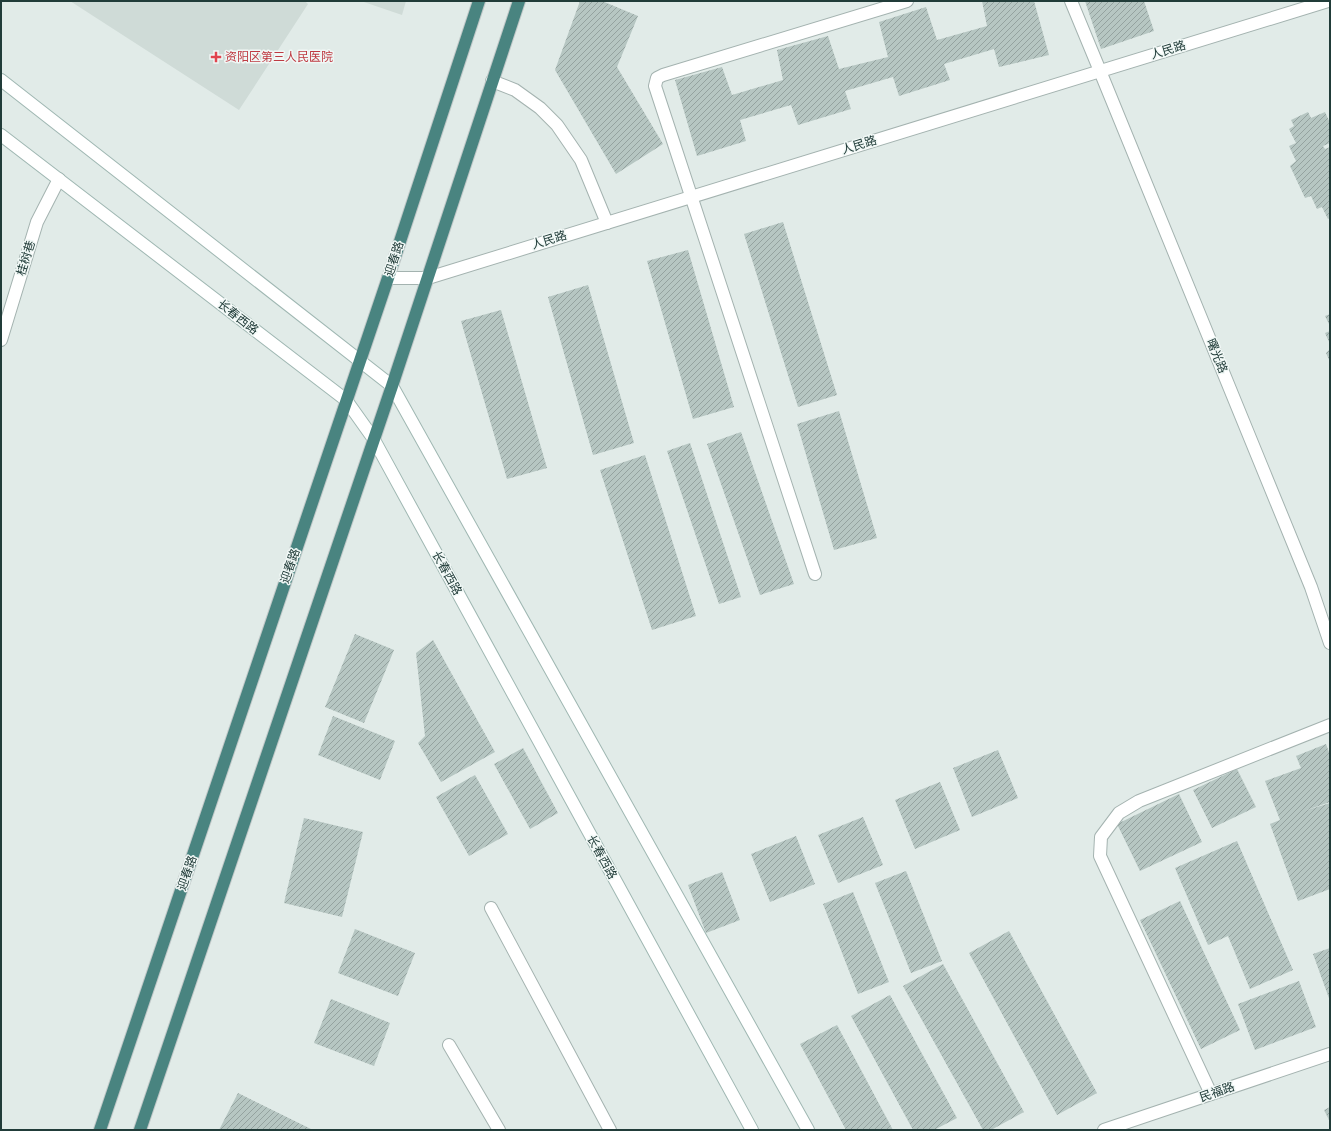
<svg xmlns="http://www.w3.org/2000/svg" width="1331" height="1131" font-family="Rubik,'Noto Sans SC',sans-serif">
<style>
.built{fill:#cfdbd7}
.building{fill:url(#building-hatch)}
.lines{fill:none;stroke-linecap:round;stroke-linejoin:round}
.service-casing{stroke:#a4b3b0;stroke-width:14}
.minor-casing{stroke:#a4b3b0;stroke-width:14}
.tertiary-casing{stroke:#a4b3b0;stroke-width:14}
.secondary-casing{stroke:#9fb7b2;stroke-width:14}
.trunk-casing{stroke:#c1c8c8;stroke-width:14}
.service{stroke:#fff;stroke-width:12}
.minor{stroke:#fff;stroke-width:12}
.tertiary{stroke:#fff;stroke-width:12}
.secondary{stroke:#fff;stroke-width:12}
.trunk{stroke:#498480;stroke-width:12}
.health-dot{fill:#e0444e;stroke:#f1f8f6;stroke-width:1.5}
.labels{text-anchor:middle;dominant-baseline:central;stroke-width:3;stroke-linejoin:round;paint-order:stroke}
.street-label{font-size:12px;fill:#213c39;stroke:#f1f8f6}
.health-label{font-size:12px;fill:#be3a42;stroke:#f1f8f6;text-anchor:start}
</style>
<defs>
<pattern id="building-hatch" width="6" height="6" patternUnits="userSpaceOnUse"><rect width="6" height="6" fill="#b6c6c2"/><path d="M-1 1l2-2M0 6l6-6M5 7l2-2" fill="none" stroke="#94a29f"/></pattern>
</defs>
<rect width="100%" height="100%" fill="#e1ebe8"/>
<path class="built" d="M 70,1 L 305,1 L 308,4 L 239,110 Z
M 361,1 L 406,1 L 402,15 Z"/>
<path class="building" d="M 580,1 L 602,1 L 638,16 L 617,67 L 663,144 L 616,174 L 555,70 Z
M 982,1 L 1034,1 L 1049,55 L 999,67 L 994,49 L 944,64 L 950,80 L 899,96 L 893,77 L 845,91 L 851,109 L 798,125 L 791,105 L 740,120 L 746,141 L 697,156 L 675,80 L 722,67 L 732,95 L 783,80 L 777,50 L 828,36 L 839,69 L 888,57 L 879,22 L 926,7 L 937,40 L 987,26 Z
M 1085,1 L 1144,1 L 1154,31 L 1101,49 Z
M 1308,112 L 1311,118 L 1325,112 L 1330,123 L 1330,143 L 1323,146 L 1325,149 L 1330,147 L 1330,218 L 1328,219 L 1322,207 L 1317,209 L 1311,196 L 1305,198 L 1290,166 L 1296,161 L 1289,146 L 1296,143 L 1289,129 L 1294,126 L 1291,120 Z
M 783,222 L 837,395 L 798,407 L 744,234 Z
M 688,250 L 734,407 L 693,419 L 647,261 Z
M 588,285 L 634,443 L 593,455 L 548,297 Z
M 501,310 L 547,468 L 507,479 L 461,321 Z
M 1330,314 L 1330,326 L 1325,316 Z
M 1330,331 L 1330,344 L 1325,333 Z
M 1330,349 L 1330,362 L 1326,353 Z
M 839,411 L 877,538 L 834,550 L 797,424 Z
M 741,432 L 794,584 L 760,595 L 707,444 Z
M 690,443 L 741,597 L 719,604 L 667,451 Z
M 645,455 L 696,616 L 652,630 L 600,470 Z
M 355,634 L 394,650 L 364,723 L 325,707 Z
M 433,640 L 495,752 L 441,782 L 418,743 L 425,736 L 416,653 Z
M 333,716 L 395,741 L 380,780 L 318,755 Z
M 1326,744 L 1330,755 L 1330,802 L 1304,811 L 1330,803 L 1330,889 L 1298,901 L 1270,824 L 1280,820 L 1265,781 L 1301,768 L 1296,756 Z
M 523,748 L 558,813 L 530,829 L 494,764 Z
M 998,750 L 1018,798 L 972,817 L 953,768 Z
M 1237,769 L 1256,807 L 1212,828 L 1193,790 Z
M 475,775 L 508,834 L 469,856 L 436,797 Z
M 940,782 L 960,830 L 915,849 L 895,800 Z
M 1179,794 L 1202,842 L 1140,871 L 1117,824 Z
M 863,817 L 883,865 L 838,883 L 818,835 Z
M 304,818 L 363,832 L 342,917 L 284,903 Z
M 796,836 L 815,884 L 770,902 L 751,854 Z
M 1237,841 L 1293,970 L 1250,989 L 1228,936 L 1208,945 L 1175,868 Z
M 906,871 L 942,961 L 911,973 L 875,883 Z
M 722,872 L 740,920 L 706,933 L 688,885 Z
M 853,892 L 889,982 L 858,994 L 823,904 Z
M 1180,901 L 1240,1030 L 1201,1049 L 1140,920 Z
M 355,929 L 415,953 L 398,996 L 338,973 Z
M 1009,931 L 1097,1093 L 1057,1115 L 969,953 Z
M 1330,948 L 1330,1001 L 1313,954 Z
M 943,964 L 1024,1112 L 991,1130 L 983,1130 L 903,986 Z
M 1299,981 L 1316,1027 L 1255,1050 L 1238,1004 Z
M 890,995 L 957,1118 L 934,1130 L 913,1130 L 851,1016 Z
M 331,999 L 390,1023 L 374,1066 L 314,1043 Z
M 837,1025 L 893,1130 L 846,1130 L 800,1044 Z
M 238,1093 L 313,1130 L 219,1130 Z
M 1330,1107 L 1330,1122 L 1324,1110 Z"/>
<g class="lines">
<defs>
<path id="service" d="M 492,81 L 515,90 L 540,108 L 557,125 L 581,160 L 607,223
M 491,908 L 610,1130
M 449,1045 L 499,1130"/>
<path id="minor" d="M 1071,1 L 1100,71
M 1,340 L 37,222 L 59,179
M 815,574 L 655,86 L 657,78 L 663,75 L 907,1
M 1211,1094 L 1100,856 L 1101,837 L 1119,813 L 1139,801 L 1330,725"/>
<path id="tertiary" d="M 1100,71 L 1311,587 L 1330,643
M 388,278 L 428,278 L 1328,1
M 1104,1130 L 1330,1054"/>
<path id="secondary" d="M 1,80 L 392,386 L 808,1130
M 1,135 L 346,400 L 373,438 L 752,1130"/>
<path id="trunk" d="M 100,1130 L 388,278 L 479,1
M 140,1130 L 392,386 L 519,1"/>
</defs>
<use href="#service" class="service-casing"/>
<use href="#minor" class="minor-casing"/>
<use href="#tertiary" class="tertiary-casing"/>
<use href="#secondary" class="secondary-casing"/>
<use href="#trunk" class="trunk-casing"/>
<use href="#service" class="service"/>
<use href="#minor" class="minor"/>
<use href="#tertiary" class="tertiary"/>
<use href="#secondary" class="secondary"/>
<use href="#trunk" class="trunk"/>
</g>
<path class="health-dot" d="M214 51h4v4h4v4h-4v4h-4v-4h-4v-4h4z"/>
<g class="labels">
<g class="street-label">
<text transform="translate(1168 50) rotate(-17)">人民路</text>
<text transform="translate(859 145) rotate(-17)">人民路</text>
<text transform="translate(549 240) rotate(-17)">人民路</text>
<text transform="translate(26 258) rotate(-73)">桂树巷</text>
<text transform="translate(394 259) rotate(-72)">迎春路</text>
<text transform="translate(238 317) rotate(38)">长春西路</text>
<text transform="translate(1217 356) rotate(68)">曙光路</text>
<text transform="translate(290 566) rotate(-71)">迎春路</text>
<text transform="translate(447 573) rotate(61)">长春西路</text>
<text transform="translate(602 857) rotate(61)">长春西路</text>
<text transform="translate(187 873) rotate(-71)">迎春路</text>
<text transform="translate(1217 1092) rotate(-19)">民福路</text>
</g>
<g class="health-label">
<text x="225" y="57">资阳区第三人民医院</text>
</g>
</g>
<rect width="1331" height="1131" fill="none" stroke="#213c39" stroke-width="4"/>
</svg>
